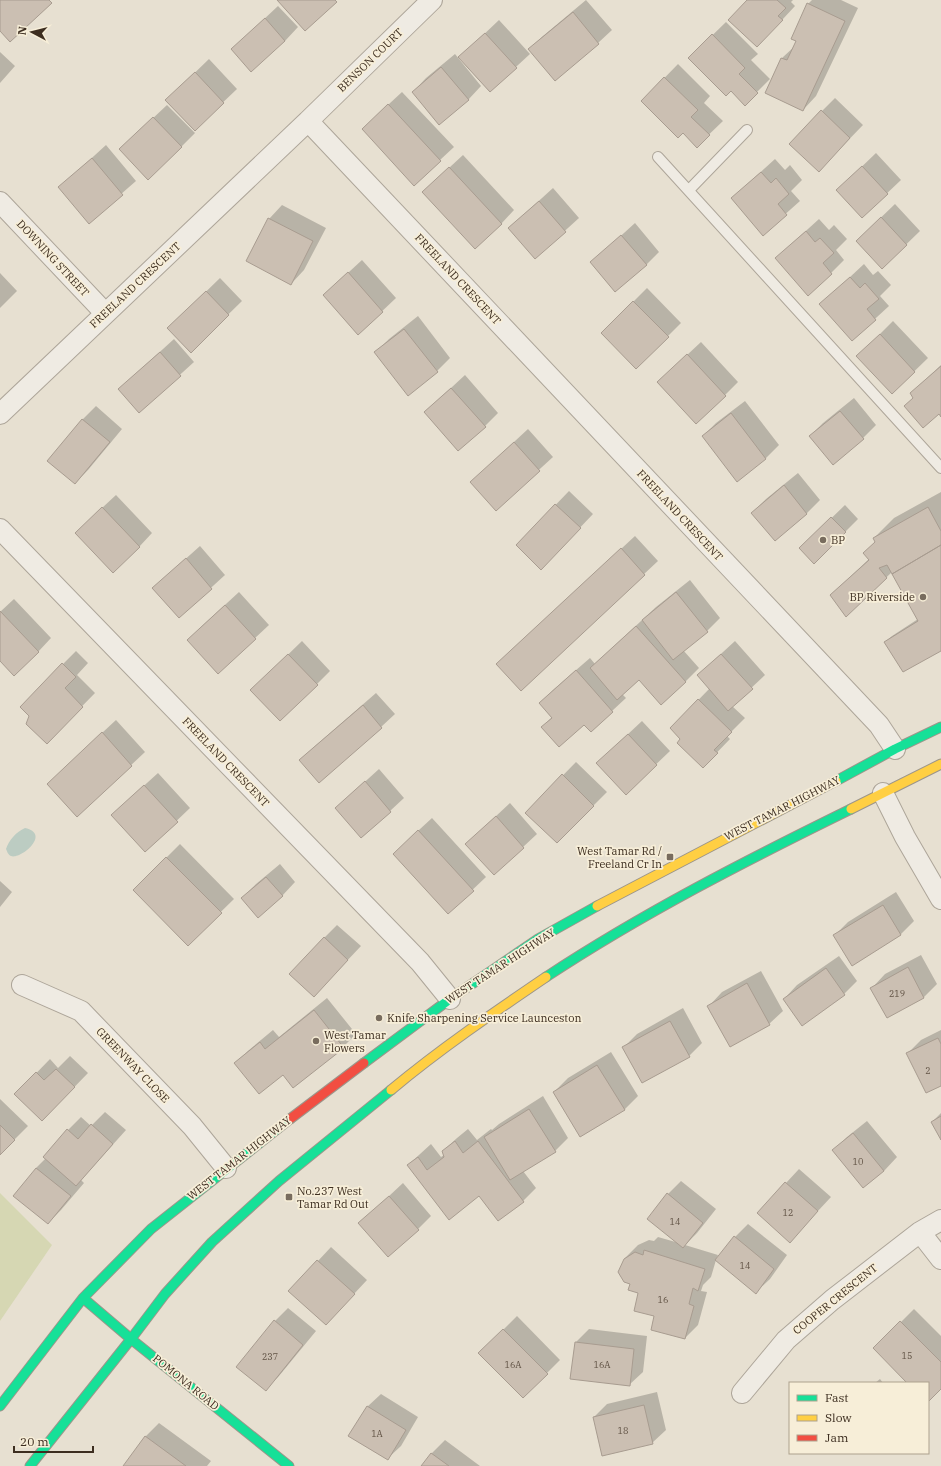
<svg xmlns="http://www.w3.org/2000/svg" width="941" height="1466" font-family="'IBM Plex Serif',serif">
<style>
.green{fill:#d6d7b3}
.water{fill:#bcccc2}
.shadow{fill:#0003}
.building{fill:#cbbfb2;stroke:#a89c90}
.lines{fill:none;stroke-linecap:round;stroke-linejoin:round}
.lane-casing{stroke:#ada599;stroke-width:12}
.street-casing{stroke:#ada599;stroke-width:22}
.fast-casing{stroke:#9c958a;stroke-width:11}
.slow-casing{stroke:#9c958a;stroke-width:11}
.jam-casing{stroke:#9c958a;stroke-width:11}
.lane{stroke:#efebe3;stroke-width:10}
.street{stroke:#efebe3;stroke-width:20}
.fast{stroke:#16e098;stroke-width:9}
.slow{stroke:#ffcf43;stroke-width:9}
.jam{stroke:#f24e42;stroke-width:9}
.poi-dot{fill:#786c5e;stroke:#f7eed8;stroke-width:1.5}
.labels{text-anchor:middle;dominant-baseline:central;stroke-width:3.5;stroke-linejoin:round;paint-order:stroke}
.number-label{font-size:9px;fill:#605244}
.street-label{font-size:11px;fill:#3d2e20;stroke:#f7eed8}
.poi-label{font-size:11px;fill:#3d2e20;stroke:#f7eed8;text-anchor:start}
</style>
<rect width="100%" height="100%" fill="#e7e0d1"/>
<path class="green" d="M 0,1193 L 52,1245 L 0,1321 Z"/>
<path class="water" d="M 25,828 C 52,834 20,860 11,856 C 8,855 7,851 6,849 C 9,840 16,832 25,828 Z"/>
<path class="shadow" d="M 586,0 L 612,30 L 598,43 L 529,49 L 543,36 Z
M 748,0 L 793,0 L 791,2 L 795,6 L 770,33 Z
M 812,0 L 841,0 L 858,8 L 816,96 L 803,110 L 766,92 L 782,58 L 796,45 L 808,4 Z
M 278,6 L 298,27 L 285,41 L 232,49 Z
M 499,20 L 530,54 L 490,91 L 460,57 Z
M 726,22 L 758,54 L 751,60 L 770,79 L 745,104 L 731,90 L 689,58 Z
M 0,52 L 15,66 L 0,83 Z
M 455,54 L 481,86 L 468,100 L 413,92 L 426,78 Z
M 209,59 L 237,89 L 195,129 L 180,87 Z
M 678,64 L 710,96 L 704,103 L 723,121 L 697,146 L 683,132 L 642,101 Z
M 402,92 L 454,147 L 440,160 L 376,116 Z
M 835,98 L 863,125 L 832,157 L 822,111 Z
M 167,105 L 195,133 L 181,147 L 134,136 Z
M 106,145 L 136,181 L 89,222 L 60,187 Z
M 876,153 L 901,180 L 862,217 L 851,177 Z
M 463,155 L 514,210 L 501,224 L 437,179 Z
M 775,159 L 785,170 L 790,165 L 802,180 L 791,191 L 800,201 L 763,234 L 732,198 Z
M 553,188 L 579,218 L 535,258 L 509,228 Z
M 895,204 L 920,231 L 882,268 L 870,228 Z
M 282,205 L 326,228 L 304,270 L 291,284 L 269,219 Z
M 819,219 L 829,230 L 834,225 L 847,239 L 836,250 L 844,260 L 831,273 L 776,258 Z
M 635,223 L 659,252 L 646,265 L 591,263 Z
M 362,260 L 396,298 L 358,334 L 324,295 Z
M 864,264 L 873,275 L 878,271 L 891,285 L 880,296 L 889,306 L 852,340 L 821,304 Z
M 0,273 L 17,291 L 0,308 Z
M 220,278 L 242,301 L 191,351 L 182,315 Z
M 647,288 L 681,323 L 636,368 L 602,333 Z
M 418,316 L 450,358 L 437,371 L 376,352 L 389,339 Z
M 893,321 L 928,358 L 892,393 L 871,343 Z
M 174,339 L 194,362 L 139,412 L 119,389 Z
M 701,342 L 738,382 L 725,395 L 672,369 Z
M 941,365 L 941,415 L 914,397 L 911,393 Z
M 465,375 L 498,413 L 485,426 L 425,412 Z
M 854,398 L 876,425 L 863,438 L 810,436 L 823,423 Z
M 745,401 L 779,445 L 766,458 L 737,480 L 703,436 L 716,423 Z
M 96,406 L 122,429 L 88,470 L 75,483 L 48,461 L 83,419 Z
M 528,429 L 553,457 L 496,509 L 485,469 Z
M 798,473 L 820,500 L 807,513 L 775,540 L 752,513 L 766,499 Z
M 569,491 L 593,514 L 554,555 L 517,545 Z
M 941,492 L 941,650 L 885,642 L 892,636 L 918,619 L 892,572 L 846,616 L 831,595 L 869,559 L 876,541 L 874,538 L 894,518 Z
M 116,495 L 152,533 L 139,547 L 89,520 Z
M 845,505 L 858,519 L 845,532 L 814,535 Z
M 635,536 L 658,561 L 521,689 L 511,651 Z
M 200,546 L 225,575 L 179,617 L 153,588 Z
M 690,580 L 720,618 L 707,631 L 683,650 L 699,668 L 686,681 L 661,703 L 639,679 L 622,694 L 626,698 L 612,711 L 584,723 L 542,727 L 552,717 L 540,703 L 553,690 L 590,658 L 595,664 L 656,607 Z
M 239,592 L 269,625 L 218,673 L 201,627 Z
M 14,599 L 51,638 L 38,652 L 0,659 L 0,612 Z
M 302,641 L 330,671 L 317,684 L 265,677 Z
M 735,641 L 765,675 L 732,706 L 745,718 L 727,736 L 730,739 L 703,767 L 682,739 L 671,728 L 710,688 L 698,675 Z
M 76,651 L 88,663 L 77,675 L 95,693 L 47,742 L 63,664 Z
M 376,693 L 395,714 L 381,727 L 319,781 L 300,760 L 314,747 Z
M 116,720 L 145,752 L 77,816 L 61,771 Z
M 642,721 L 670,751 L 626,793 L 611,750 Z
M 576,762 L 607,792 L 557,842 L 527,812 Z
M 379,769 L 404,798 L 362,837 L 336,808 Z
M 158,773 L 190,808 L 145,851 L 126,802 Z
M 510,803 L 537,834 L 494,874 L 480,831 Z
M 432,818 L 486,877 L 448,913 L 407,841 Z
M 180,844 L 234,899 L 188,944 L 134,890 Z
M 280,864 L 295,882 L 282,896 L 242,898 L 256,884 Z
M 0,881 L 12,892 L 0,907 Z
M 896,892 L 914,921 L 901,934 L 853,964 L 835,935 L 848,922 Z
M 337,925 L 361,946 L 327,982 L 324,938 Z
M 921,955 L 937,984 L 923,998 L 872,988 L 885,974 Z
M 839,956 L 857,981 L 844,994 L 784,999 L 797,985 Z
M 761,971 L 783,1011 L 769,1024 L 709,1006 L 722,992 Z
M 327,998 L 356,1034 L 343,1047 L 283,1073 L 235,1063 L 249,1050 L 273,1030 L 279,1037 Z
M 683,1008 L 702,1043 L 689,1056 L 624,1047 L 637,1034 Z
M 941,1030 L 941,1085 L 907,1054 L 921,1040 Z
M 611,1052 L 638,1096 L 624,1110 L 554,1092 L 568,1078 Z
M 70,1056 L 88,1073 L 55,1107 L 16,1094 L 50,1059 L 58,1068 Z
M 543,1096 L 568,1138 L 555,1151 L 523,1171 L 536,1188 L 523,1201 L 480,1195 L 408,1165 L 431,1144 L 441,1157 L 444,1155 L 443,1151 L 457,1138 L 468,1129 L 477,1140 L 491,1129 L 492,1130 L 499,1124 Z
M 0,1099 L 28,1126 L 0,1154 Z
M 105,1112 L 126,1130 L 81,1180 L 84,1183 L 61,1210 L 48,1223 L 36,1168 L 46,1158 L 68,1130 L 81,1117 L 91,1126 Z
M 941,1113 L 941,1138 L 932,1122 Z
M 867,1121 L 897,1157 L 884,1171 L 834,1150 L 847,1137 Z
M 799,1169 L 831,1197 L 790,1241 L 786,1183 Z
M 681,1181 L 716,1209 L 697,1233 L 685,1245 L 718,1255 L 716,1260 L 735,1237 L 748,1224 L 787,1255 L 770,1279 L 756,1292 L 716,1260 L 711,1277 L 703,1285 L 701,1291 L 707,1292 L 698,1325 L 685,1338 L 655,1316 L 640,1292 L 631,1283 L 624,1259 L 638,1245 L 649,1240 L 654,1241 L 658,1237 L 679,1243 L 668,1194 Z
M 403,1183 L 431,1216 L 418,1229 L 360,1223 Z
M 331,1247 L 367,1280 L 326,1324 L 290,1291 Z
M 288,1308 L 316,1331 L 279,1376 L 266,1389 L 275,1321 Z
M 914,1309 L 941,1336 L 941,1388 L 928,1401 L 928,1383 L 909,1383 L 875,1348 Z
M 517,1316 L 560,1360 L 523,1397 L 480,1353 Z
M 589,1329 L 647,1336 L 643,1372 L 629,1385 L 576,1342 Z
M 880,1379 L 883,1383 L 875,1383 Z
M 657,1392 L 666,1430 L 652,1443 L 594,1417 L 607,1404 Z
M 381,1394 L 418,1417 L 401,1446 L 387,1459 L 367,1407 Z
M 159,1423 L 211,1461 L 207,1466 L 124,1466 L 145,1437 Z
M 445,1440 L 480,1466 L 423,1466 L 431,1454 Z"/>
<path class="building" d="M 0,0 L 49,0 L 52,3 L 10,42 L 0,31 Z
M 277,0 L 335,0 L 337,2 L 305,31 Z
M 747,0 L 777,0 L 786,8 L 778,16 L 783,20 L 757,47 L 728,20 Z
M 807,3 L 845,21 L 803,111 L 765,93 L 781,58 L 787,60 L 796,41 L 791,39 Z
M 573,12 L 599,44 L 555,81 L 528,49 Z
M 265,18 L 285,41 L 251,72 L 231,49 Z
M 485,33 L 517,68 L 490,92 L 458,57 Z
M 712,34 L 745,68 L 739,74 L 758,93 L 745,106 L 731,91 L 726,96 L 688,58 Z
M 441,67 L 469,100 L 439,125 L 412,92 Z
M 195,72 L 224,103 L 195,131 L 165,100 Z
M 664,77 L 698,110 L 691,117 L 710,135 L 697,148 L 683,133 L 678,138 L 641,101 Z
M 388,104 L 441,161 L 414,186 L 362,129 Z
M 821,110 L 850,138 L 819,172 L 789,144 Z
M 153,117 L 182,147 L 148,180 L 119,149 Z
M 92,158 L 123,195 L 89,224 L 58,187 Z
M 862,166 L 888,194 L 862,218 L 836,190 Z
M 449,167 L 502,224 L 475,249 L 422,192 Z
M 761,172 L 771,183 L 776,178 L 789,194 L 778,204 L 787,215 L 763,236 L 731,198 Z
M 539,201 L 566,232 L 535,259 L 508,228 Z
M 881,217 L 907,245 L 882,269 L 856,241 Z
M 268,218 L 313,241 L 291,285 L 246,261 Z
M 806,231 L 815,242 L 820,238 L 834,253 L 823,263 L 832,274 L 808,296 L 775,258 Z
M 621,235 L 647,265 L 615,292 L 590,262 Z
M 348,272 L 383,312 L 358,335 L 323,295 Z
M 850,277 L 860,288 L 865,283 L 879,299 L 867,309 L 876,320 L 852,341 L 819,304 Z
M 206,291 L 229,315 L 191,353 L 167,328 Z
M 633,301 L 669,337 L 636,369 L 601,333 Z
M 404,329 L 438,372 L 408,396 L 374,352 Z
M 880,334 L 915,372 L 892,394 L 856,356 Z
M 160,352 L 181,376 L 139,413 L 118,389 Z
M 687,354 L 726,396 L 696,424 L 657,382 Z
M 941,366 L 941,417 L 939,414 L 923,428 L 904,406 L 913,398 L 910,393 Z
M 451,388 L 486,427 L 458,451 L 424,412 Z
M 840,411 L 864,439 L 833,465 L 809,436 Z
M 731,413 L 766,459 L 737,482 L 702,436 Z
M 82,419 L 110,442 L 75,484 L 47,461 Z
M 514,442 L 540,471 L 496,511 L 470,482 Z
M 784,485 L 807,514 L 775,541 L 751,513 Z
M 555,504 L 581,528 L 541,570 L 516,545 Z
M 102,507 L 140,547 L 113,573 L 75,533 Z
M 928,507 L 941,531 L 941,545 L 892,574 L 887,565 L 879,568 L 887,578 L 846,617 L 830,595 L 869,560 L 863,553 L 875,542 L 873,538 Z
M 831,517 L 846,532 L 814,564 L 799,548 Z
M 941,545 L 941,651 L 903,672 L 884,642 L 918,621 L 892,574 Z
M 621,548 L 645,575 L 521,691 L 496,664 Z
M 186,558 L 212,589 L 179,618 L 152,588 Z
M 676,592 L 708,632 L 673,660 L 642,620 Z
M 225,605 L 256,639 L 218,674 L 187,640 Z
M 0,611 L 39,652 L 14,676 L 0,661 Z
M 636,626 L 686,682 L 661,705 L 639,680 L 617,700 L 590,668 Z
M 288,654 L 318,685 L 280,721 L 250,690 Z
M 721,654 L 753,689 L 728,711 L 697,675 Z
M 62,663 L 76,677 L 65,688 L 83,707 L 47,744 L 26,724 L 29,716 L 20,707 Z
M 576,670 L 613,712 L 591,732 L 584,725 L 559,747 L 541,727 L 552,718 L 539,703 Z
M 698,699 L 732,732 L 714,750 L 718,753 L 703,768 L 677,743 L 680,739 L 670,728 Z
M 363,705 L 382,728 L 319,783 L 299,760 Z
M 102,732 L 132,766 L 77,817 L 47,784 Z
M 628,734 L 657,765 L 626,795 L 596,763 Z
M 562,774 L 594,806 L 557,843 L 525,813 Z
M 365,781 L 391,812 L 361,838 L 335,808 Z
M 144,785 L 178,822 L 145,852 L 111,815 Z
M 496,816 L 524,848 L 494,875 L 465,844 Z
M 418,830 L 474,891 L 448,914 L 393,854 Z
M 166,857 L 222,913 L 188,946 L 133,890 Z
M 266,877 L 283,896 L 258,918 L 241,898 Z
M 883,905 L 901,935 L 852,966 L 833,935 Z
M 324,937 L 348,960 L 314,997 L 289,974 Z
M 908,967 L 924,998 L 887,1018 L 870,988 Z
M 826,968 L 845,995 L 802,1026 L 783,999 Z
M 747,983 L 770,1025 L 730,1047 L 707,1006 Z
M 314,1010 L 344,1048 L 293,1088 L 283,1075 L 259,1094 L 234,1063 L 260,1042 L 265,1049 Z
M 670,1021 L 690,1057 L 642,1083 L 622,1047 Z
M 938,1038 L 941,1044 L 941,1086 L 926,1093 L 906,1053 Z
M 597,1065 L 625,1110 L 580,1137 L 553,1092 Z
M 56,1069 L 75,1087 L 42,1121 L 14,1094 L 36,1072 L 44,1080 Z
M 529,1109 L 556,1152 L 510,1180 L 484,1137 Z
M 941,1116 L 941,1140 L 931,1122 Z
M 91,1124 L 113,1144 L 76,1186 L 43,1157 L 67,1129 L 78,1139 Z
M 0,1125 L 15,1140 L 0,1155 Z
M 853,1133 L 884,1171 L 863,1188 L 832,1150 Z
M 455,1141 L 463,1153 L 478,1141 L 524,1202 L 498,1221 L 479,1196 L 449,1220 L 407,1165 L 418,1157 L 427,1170 L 444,1157 L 442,1151 Z
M 36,1168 L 71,1196 L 48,1224 L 13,1196 Z
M 785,1182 L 818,1211 L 790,1243 L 757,1213 Z
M 667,1193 L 703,1223 L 683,1248 L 647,1219 Z
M 389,1196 L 419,1230 L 388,1257 L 358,1223 Z
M 734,1236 L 774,1269 L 756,1294 L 715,1260 Z
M 644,1250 L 705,1269 L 698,1291 L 693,1288 L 689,1304 L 694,1306 L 685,1339 L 651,1330 L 654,1316 L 634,1311 L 638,1293 L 628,1290 L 630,1284 L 624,1282 L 618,1272 L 624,1259 L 635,1252 L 643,1255 Z
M 317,1260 L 355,1294 L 326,1325 L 288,1291 Z
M 274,1320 L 303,1345 L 266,1391 L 236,1367 Z
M 900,1321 L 941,1362 L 941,1389 L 928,1402 L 928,1383 L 907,1383 L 873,1348 Z
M 503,1329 L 548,1374 L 523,1398 L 478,1353 Z
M 575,1342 L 634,1349 L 630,1386 L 570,1379 Z
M 644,1405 L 653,1444 L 602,1456 L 593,1417 Z
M 367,1406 L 406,1430 L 388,1460 L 348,1436 Z
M 145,1436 L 186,1466 L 123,1466 Z
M 431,1453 L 449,1466 L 421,1466 Z"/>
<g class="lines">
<defs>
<path id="lane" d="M 658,157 L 941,468
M 689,190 L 747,130"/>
<path id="street" d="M 308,121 L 432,0
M 0,202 L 105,313
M 0,414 L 308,121 L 879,725 L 895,749
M 0,529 L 420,962 L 450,999
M 883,793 L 905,837 L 941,899
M 22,985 L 81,1011 L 192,1126 L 226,1168
M 920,1232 L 941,1259
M 742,1393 L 786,1340 L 832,1300 L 920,1232 L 941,1220"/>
<path id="fast" d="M 836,781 L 895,749 L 941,727
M 546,977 C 643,913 747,860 851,809
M 364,1063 L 450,999 L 538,939 L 597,906
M 83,1298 L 131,1339 L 289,1466
M 0,1406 L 83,1298 L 151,1229 L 290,1119
M 30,1466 L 131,1339 L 165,1294 L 212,1242 L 279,1181 L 391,1090"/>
<path id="slow" d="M 851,809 L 941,764
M 597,906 L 836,781
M 391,1090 C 440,1049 493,1013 546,977"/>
<path id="jam" d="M 290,1119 L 364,1063"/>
</defs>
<use href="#lane" class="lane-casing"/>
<use href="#street" class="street-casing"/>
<use href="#fast" class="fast-casing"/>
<use href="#slow" class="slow-casing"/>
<use href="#jam" class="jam-casing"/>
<use href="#lane" class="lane"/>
<use href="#street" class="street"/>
<use href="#fast" class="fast"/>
<use href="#slow" class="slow"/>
<use href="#jam" class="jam"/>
</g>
<g class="poi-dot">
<circle cx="823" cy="540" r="4"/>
<circle cx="923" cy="597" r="4"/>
<rect x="666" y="853" width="8" height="8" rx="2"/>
<circle cx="379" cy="1018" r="4"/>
<circle cx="316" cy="1041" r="4"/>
<rect x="285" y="1193" width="8" height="8" rx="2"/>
</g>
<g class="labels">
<g class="number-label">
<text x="897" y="993">219</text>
<text x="928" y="1070">2</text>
<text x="858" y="1161">10</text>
<text x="788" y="1212">12</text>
<text x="675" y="1221">14</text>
<text x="745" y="1265">14</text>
<text x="663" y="1299">16</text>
<text x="907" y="1355">15</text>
<text x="270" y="1356">237</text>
<text x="513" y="1364">16A</text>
<text x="602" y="1364">16A</text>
<text x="623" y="1430">18</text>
<text x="377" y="1433">1A</text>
</g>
<g class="street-label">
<text transform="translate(370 60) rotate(-44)">BENSON COURT</text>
<text transform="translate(53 258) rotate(47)">DOWNING STREET</text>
<text transform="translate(458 279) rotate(47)">FREELAND CRESCENT</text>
<text transform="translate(135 285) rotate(-43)">FREELAND CRESCENT</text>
<text transform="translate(680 515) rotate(47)">FREELAND CRESCENT</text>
<text transform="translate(226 762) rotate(46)">FREELAND CRESCENT</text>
<text transform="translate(782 808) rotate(-27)">WEST TAMAR HIGHWAY</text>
<text transform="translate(500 966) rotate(-33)">WEST TAMAR HIGHWAY</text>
<text transform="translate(133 1065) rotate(46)">GREENWAY CLOSE</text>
<text transform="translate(239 1158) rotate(-38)">WEST TAMAR HIGHWAY</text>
<text transform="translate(835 1299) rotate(-39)">COOPER CRESCENT</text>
<text transform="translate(186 1382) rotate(39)">POMONA ROAD</text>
</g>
<g class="poi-label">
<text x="831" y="540">BP</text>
<text x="915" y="597" text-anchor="end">BP Riverside</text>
<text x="662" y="851" text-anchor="end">West Tamar Rd /<tspan x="662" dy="13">Freeland Cr In</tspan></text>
<text x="387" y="1018">Knife Sharpening Service Launceston</text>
<text x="324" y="1035">West Tamar<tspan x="324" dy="13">Flowers</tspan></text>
<text x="297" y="1191">No.237 West<tspan x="297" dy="13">Tamar Rd Out</tspan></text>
</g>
</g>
<rect x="789" y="1382" width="140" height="72" fill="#f7eed8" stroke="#ada18e"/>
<rect x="797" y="1395" width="20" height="6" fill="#16e098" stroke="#ada18e"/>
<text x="825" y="1402" font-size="12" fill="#3d2e20">Fast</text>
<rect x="797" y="1415" width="20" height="6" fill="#ffcf43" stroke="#ada18e"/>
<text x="825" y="1422" font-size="12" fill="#3d2e20">Slow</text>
<rect x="797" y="1435" width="20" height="6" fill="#f24e42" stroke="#ada18e"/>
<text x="825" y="1442" font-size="12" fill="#3d2e20">Jam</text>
<g transform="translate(32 32) rotate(277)" stroke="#f7eed8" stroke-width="3" paint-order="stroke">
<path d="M0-3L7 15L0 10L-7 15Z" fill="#3d2e20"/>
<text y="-6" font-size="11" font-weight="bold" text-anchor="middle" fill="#3d2e20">N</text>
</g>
<path d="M14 1446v6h79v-6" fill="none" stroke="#3d2e20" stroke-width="2"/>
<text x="20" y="1446" font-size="12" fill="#3d2e20" stroke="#f7eed8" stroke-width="3" paint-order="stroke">20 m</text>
</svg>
